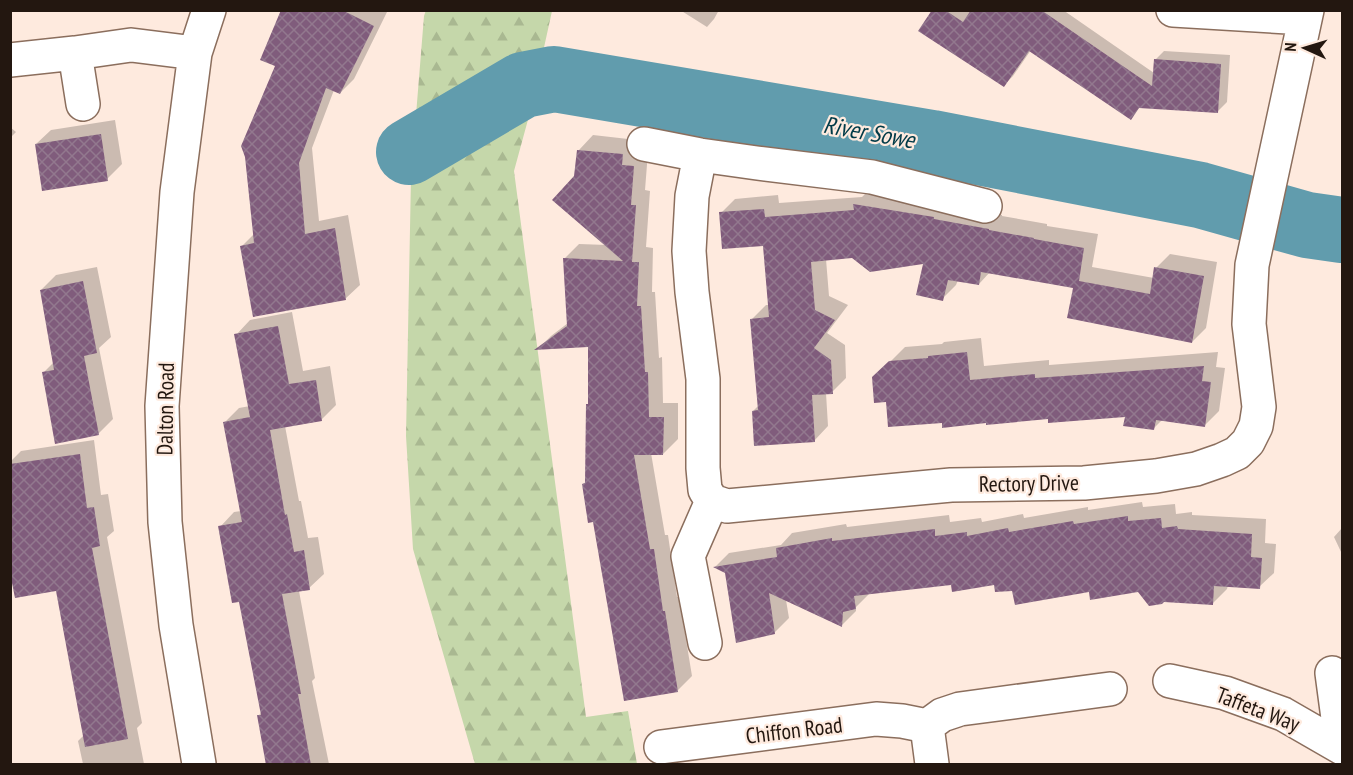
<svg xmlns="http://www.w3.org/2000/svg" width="1353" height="775" font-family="'PT Sans Narrow',sans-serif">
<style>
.forest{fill:url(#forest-firs)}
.shadow{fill:#0003}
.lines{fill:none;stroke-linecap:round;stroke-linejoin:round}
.river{stroke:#619cad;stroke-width:66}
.building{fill:url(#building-cross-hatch)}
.minor-casing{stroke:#8b6e5d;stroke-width:36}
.minor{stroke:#fff;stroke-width:33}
.labels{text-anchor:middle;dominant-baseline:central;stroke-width:4.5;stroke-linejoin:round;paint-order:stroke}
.street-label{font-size:22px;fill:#231710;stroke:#feeade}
.water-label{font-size:24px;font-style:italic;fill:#003a47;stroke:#feeade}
</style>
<defs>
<pattern id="forest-firs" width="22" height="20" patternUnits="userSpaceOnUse" patternTransform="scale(1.5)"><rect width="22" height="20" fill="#c5d7aa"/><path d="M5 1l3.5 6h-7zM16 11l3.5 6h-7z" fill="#a9b891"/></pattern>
<pattern id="building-cross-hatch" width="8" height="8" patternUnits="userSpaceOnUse" patternTransform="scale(1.5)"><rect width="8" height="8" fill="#805c7c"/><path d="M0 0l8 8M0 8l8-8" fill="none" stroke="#92788e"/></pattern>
</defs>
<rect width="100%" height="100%" fill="#feeade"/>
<path class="forest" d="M 426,10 L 552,11 L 529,116 L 514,171 L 586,717 L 628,711 L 637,764 L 475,764 L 413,549 L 406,436 L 411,177 L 424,16 Z"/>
<path class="shadow" d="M 282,10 L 384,10 L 387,12 L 354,79 L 340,93 L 334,90 L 312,148 L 319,221 L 348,215 L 360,285 L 345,299 L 242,246 L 254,234 L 277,66 Z
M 680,10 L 719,10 L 714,19 L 707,27 Z
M 933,10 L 1063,10 L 1154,73 L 1155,60 L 1164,51 L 1230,55 L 1227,102 L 1218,111 L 1141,106 L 1130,118 L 1031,50 L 1013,76 L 1004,85 Z
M 115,120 L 122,164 L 107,179 L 36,144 L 51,130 Z
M 10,127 L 16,132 L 10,138 Z
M 593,135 L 637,140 L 648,152 L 645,190 L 650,191 L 646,247 L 653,248 L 652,292 L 655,292 L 659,358 L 662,357 L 663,403 L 678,403 L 678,439 L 663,454 L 651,453 L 665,535 L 668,535 L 677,597 L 679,597 L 692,676 L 677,691 L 594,520 L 583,484 L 587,481 L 588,404 L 590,402 L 589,345 L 538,349 L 551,336 L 568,323 L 564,259 L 579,244 L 607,245 L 576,177 L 579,150 Z
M 868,191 L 1002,215 L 1002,216 L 1047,224 L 1047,226 L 1098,234 L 1092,267 L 1154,278 L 1156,268 L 1170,254 L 1217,262 L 1206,328 L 1192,342 L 1074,287 L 990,272 L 979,284 L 958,280 L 956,285 L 942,299 L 925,262 L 853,256 L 826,259 L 829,296 L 848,305 L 827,333 L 845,345 L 846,378 L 832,392 L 826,393 L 828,426 L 814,441 L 753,411 L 759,405 L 752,319 L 766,305 L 769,305 L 764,244 L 721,213 L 735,199 L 778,195 L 779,203 L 862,197 Z
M 97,267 L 111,337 L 99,348 L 113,419 L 98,434 L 44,372 L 54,362 L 41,290 L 56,275 Z
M 292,312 L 303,371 L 330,366 L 336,405 L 322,419 L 285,426 L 299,501 L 301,501 L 308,538 L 318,537 L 324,574 L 309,588 L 299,591 L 315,678 L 312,681 L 329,764 L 268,764 L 258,716 L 262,712 L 240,600 L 220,527 L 234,512 L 241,511 L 224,423 L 239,408 L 250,406 L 236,335 L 250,320 Z
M 981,338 L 984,366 L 1049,360 L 1049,365 L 1218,352 L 1216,367 L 1225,368 L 1219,411 L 1204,426 L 1162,420 L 1153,429 L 1126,415 L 943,421 L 887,401 L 874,378 L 905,347 L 942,344 L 944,342 Z
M 94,440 L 101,495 L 108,494 L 114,531 L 107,537 L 142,723 L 137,728 L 144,764 L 83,764 L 78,741 L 84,735 L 57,589 L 10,493 L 10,462 L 21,451 Z
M 1142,502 L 1143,507 L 1175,504 L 1176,514 L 1192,512 L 1192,515 L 1266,519 L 1265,543 L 1276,544 L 1274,573 L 1259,587 L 1228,585 L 1227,589 L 1213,603 L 1139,591 L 1013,589 L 995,584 L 952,583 L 870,593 L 856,607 L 856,611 L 841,626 L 786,600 L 789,618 L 774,633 L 727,572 L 715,567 L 729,553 L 781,545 L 792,533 L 846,524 L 847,527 L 949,515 L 950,522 L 981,518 L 982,522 L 1023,514 L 1024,518 L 1088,507 L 1088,510 Z
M 1342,528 L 1342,554 L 1334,537 Z"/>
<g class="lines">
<path class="river" d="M 409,152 L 523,85 L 554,79 L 932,143 L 1200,195 L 1307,225 L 1342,230"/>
</g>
<path class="building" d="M 281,10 L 342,10 L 374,26 L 340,94 L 326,88 L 299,163 L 305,234 L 335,228 L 346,300 L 253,317 L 240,246 L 254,243 L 245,157 L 241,146 L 275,66 L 260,60 Z
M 932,10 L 945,10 L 963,22 L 971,10 L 1041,10 L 1152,86 L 1154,59 L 1221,64 L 1218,113 L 1139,108 L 1131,120 L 1029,51 L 1004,87 L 918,31 Z
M 101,134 L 108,181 L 42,191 L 35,144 Z
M 577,150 L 623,154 L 622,165 L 634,166 L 631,205 L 636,205 L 632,262 L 639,262 L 637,306 L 641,306 L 645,372 L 648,372 L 649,417 L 664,417 L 663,455 L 634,455 L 650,549 L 654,549 L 663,611 L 665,611 L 678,692 L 624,701 L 593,522 L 588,523 L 582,484 L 585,483 L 586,404 L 588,404 L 588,347 L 534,350 L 567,326 L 563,258 L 623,261 L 552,200 L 574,176 Z
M 853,204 L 934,217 L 934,219 L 989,229 L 989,230 L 1034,238 L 1034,239 L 1084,248 L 1079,281 L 1150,294 L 1154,267 L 1204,276 L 1192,343 L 1067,318 L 1073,288 L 981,272 L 979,285 L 948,280 L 943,301 L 916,295 L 923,264 L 870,272 L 852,258 L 811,262 L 815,310 L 835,320 L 814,348 L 831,360 L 833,394 L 812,395 L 815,442 L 754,446 L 752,411 L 758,410 L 750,319 L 769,317 L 763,246 L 722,249 L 719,212 L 764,209 L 765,217 L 854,210 Z
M 83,281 L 97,353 L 84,356 L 99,435 L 55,444 L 42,372 L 54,370 L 40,290 Z
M 278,326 L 289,384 L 316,380 L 322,421 L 270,430 L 285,515 L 287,514 L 294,552 L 304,550 L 310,590 L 282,594 L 301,694 L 298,694 L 311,765 L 266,765 L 257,715 L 261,715 L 239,602 L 232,603 L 218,526 L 242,522 L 223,422 L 250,417 L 234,334 Z
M 967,352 L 970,380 L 1035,374 L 1035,378 L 1204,366 L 1202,381 L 1211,382 L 1205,427 L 1156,420 L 1154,430 L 1123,426 L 1125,417 L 1048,423 L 1048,419 L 986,425 L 986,423 L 942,428 L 942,423 L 888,427 L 886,402 L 874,403 L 872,377 L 889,361 L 928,358 L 928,356 Z
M 80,454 L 87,508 L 94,507 L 100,546 L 92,548 L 128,739 L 85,747 L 56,591 L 15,598 L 10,573 L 10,464 Z
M 1128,516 L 1128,521 L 1161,518 L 1162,528 L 1177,526 L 1178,529 L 1252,534 L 1251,557 L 1262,558 L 1260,589 L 1214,586 L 1213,605 L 1164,602 L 1162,604 L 1149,606 L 1138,592 L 1090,600 L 1089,592 L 1015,605 L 1012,591 L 995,592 L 994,585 L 952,592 L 951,585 L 854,596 L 856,609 L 843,612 L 842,627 L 769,593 L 775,634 L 736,643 L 725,573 L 713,567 L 777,557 L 776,548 L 832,538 L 832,541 L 935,529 L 935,536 L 967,532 L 967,536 L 1008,528 L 1009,532 L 1073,521 L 1074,524 Z"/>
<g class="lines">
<defs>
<path id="minor" d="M 1173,10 L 1305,18
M 75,53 L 83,104
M 10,60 L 75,53 L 131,45 L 195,53
M 644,144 L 700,155 L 757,163 L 872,177 L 985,206
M 700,155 L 692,196 L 689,251 L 692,292 L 703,379 L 703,468 L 705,490 L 712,501 L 727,506 L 951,485 L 1084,483 L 1156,476 L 1196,469 L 1222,460 L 1237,453 L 1248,442 L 1256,426 L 1259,407 L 1249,324 L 1252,265 L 1307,10
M 705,643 L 688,556 L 712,501
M 1332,673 L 1342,748
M 1170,681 L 1225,693 L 1283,714 L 1342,748
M 927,726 L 932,764
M 661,747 L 876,719 L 902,721 L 927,726 L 942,715 L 960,709 L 1110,689
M 199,764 L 176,625 L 165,522 L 162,406 L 177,192 L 195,53 L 209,10"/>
</defs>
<use href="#minor" class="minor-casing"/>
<use href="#minor" class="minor"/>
</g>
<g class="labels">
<g class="street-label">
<text transform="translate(165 409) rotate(-89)">Dalton Road</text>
<text transform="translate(1029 483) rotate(-1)">Rectory Drive</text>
<text transform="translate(1258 709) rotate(21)">Taffeta Way</text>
<text transform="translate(794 730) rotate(-7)">Chiffon Road</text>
</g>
<g class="water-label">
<text transform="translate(869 132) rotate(10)">River Sowe</text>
</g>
</g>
<rect width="1353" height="775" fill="none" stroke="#231710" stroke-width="24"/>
<g transform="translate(1305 48) rotate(274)" stroke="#feeade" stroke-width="4.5" paint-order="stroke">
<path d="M0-4.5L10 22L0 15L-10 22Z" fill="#231710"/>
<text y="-9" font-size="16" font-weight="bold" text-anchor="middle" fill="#231710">N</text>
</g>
</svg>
